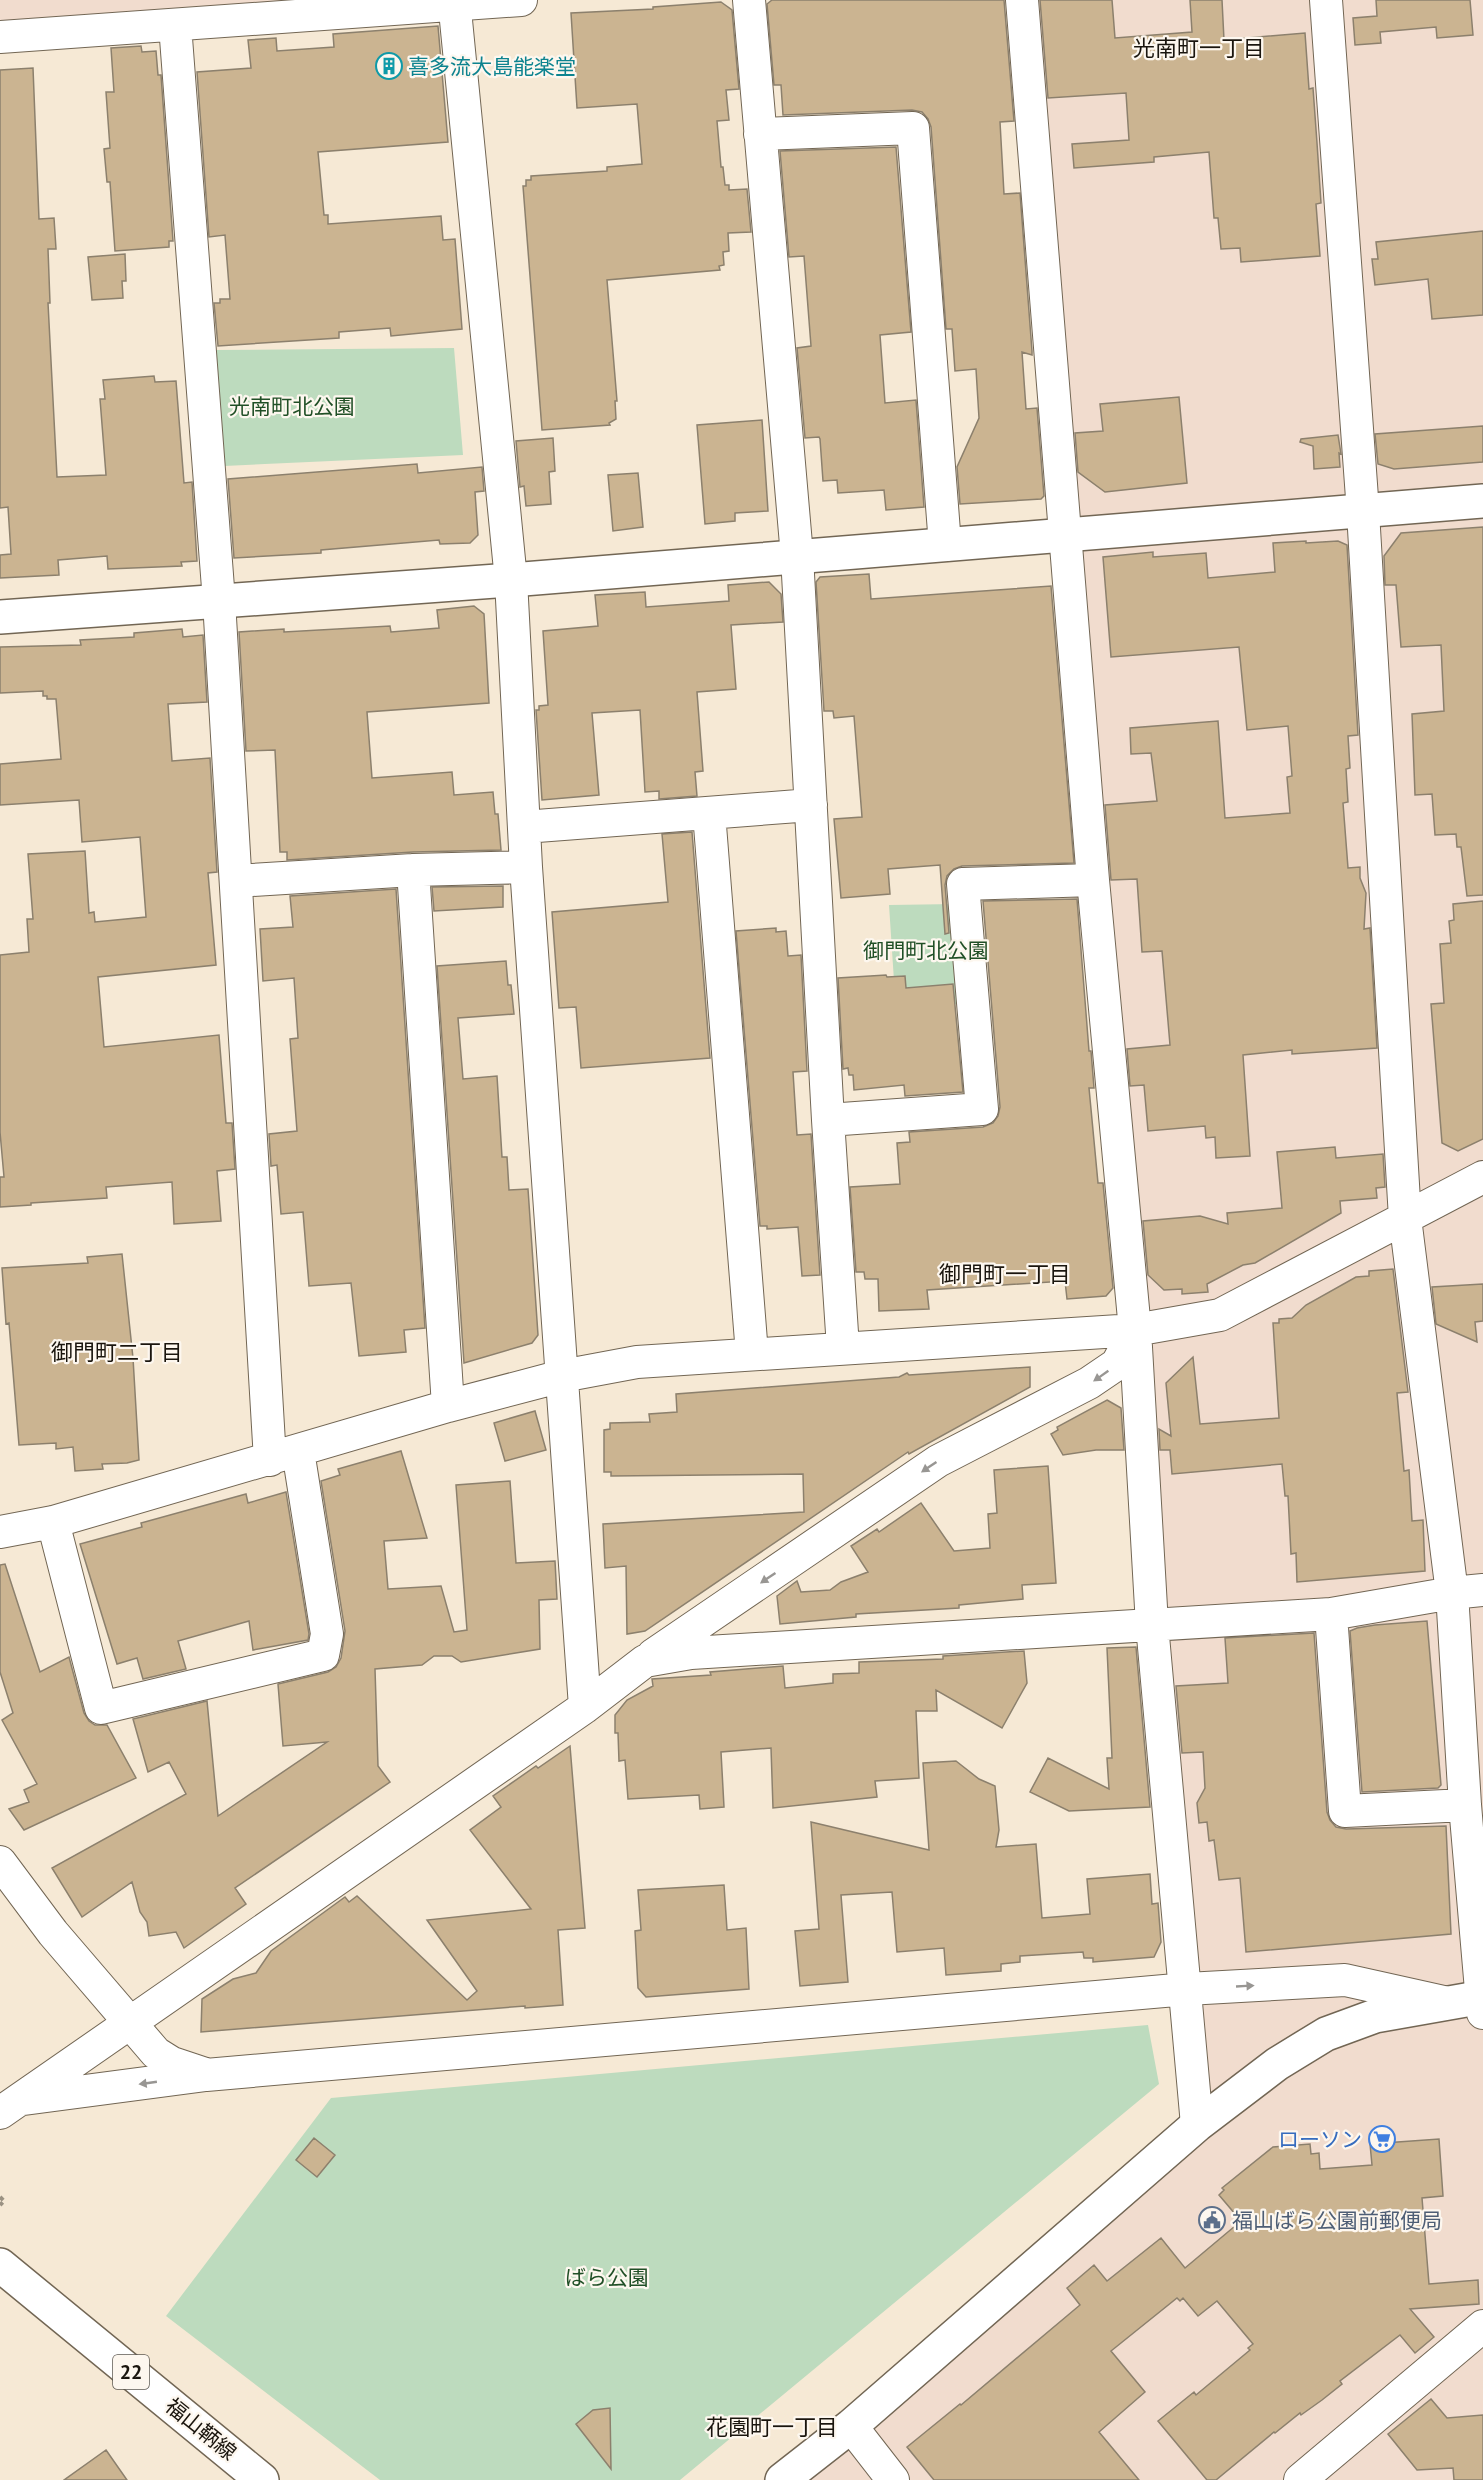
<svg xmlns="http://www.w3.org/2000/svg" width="1483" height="2480" font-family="'PT Sans','Noto Sans JP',sans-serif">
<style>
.commercial{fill:#f1dcce}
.green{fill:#bddbbe}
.building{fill:#cbb491;stroke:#8c806d;stroke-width:1.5}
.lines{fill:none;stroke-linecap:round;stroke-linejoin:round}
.minor-casing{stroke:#726654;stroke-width:34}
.tertiary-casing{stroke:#726654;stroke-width:36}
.primary-casing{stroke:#726654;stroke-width:36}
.path{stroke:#9b9283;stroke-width:4;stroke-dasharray:4.5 3;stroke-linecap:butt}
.minor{stroke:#fff;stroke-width:32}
.tertiary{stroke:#fff;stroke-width:33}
.primary{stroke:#fff;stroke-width:33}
.oneway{fill:#989693}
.labels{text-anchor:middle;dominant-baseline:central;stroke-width:4.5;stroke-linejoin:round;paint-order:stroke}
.shield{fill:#fdf7ef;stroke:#5e5952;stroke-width:1.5}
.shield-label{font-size:20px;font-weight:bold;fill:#1a150e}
.culture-label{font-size:21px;fill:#0d838f;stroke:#fdf7ef;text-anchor:start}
.park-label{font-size:21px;fill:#204f26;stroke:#fdf7ef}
.shop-label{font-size:21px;fill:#366cbe;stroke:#fdf7ef;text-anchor:end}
.service-label{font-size:21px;fill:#4e5e75;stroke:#fdf7ef;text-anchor:start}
.street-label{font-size:21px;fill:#1a150e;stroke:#fdf7ef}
.neighbourhood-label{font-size:22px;fill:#1a150e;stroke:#fdf7ef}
</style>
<rect width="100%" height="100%" fill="#f6e9d5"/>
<path class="commercial" d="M 0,0 L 431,0 L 0,34 Z
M 1038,0 L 1483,0 L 1483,2480 L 762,2480 L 1207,2120 Z"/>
<path class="green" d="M 454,348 L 463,455 L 224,466 L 215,350 Z
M 956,904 L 962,1005 L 895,996 L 889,905 Z
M 1148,2025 L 1159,2084 L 680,2480 L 380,2480 L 166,2316 L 331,2098 Z"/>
<path class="building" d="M 772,0 L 1004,0 L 1014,121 L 1000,122 L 1004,194 L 1020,193 L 1032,351 L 1032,355 L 1022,352 L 1026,409 L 1037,408 L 1044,496 L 1041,499 L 960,504 L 957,467 L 979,418 L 976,369 L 955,371 L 952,329 L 946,329 L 931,127 L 928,119 L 922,112 L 912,110 L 783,115 L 781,85 L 774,85 L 767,4 Z
M 1040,0 L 1112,0 L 1115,38 L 1192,32 L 1190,0 L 1222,0 L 1224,40 L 1305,33 L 1309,89 L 1313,88 L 1317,143 L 1321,203 L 1316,204 L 1320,256 L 1241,262 L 1240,248 L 1221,249 L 1218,218 L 1214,218 L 1209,152 L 1154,157 L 1154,162 L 1074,168 L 1072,144 L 1129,140 L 1126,93 L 1048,98 Z
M 1376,0 L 1470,0 L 1473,35 L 1437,38 L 1436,27 L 1380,32 L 1381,43 L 1355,45 L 1353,18 L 1377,16 Z
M 721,2 L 732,10 L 739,89 L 726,90 L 729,120 L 717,121 L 721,167 L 723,167 L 725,185 L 729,185 L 729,190 L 747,189 L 751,232 L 728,233 L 729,251 L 723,252 L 724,265 L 719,266 L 720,270 L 607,280 L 617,401 L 615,401 L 616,419 L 609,423 L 610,425 L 542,430 L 523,186 L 526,186 L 526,180 L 531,180 L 531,176 L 607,171 L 607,167 L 642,164 L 637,104 L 577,108 L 571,13 L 653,9 L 653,7 Z
M 438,26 L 448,142 L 318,152 L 324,215 L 328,215 L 328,224 L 441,216 L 443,240 L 455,239 L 462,329 L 391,336 L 390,328 L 339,332 L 339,338 L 218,346 L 214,303 L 220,303 L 220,299 L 230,299 L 225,235 L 209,237 L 197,72 L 251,68 L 248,40 L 276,38 L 277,51 L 334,47 L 333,34 Z
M 141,46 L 142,52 L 156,51 L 158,75 L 161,75 L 173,241 L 169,241 L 169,247 L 115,251 L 110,182 L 107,182 L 104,149 L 110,148 L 106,92 L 114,92 L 111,48 Z
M 33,68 L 39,219 L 54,218 L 56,249 L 48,249 L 50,303 L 48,303 L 57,477 L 106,475 L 100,399 L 105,399 L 103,380 L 154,376 L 155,382 L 176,381 L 184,483 L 192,482 L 197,561 L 181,562 L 182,566 L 108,569 L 107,556 L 58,560 L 59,575 L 0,578 L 0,555 L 11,554 L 8,507 L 0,508 L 0,70 Z
M 896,147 L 911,332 L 880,335 L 885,403 L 916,400 L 924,507 L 886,510 L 884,490 L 838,493 L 837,480 L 823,481 L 820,439 L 819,437 L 805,438 L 797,348 L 811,346 L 804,256 L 789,257 L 780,151 Z
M 1483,231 L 1483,315 L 1432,319 L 1428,279 L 1375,285 L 1372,259 L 1378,259 L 1376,242 Z
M 125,254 L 126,281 L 122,281 L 123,298 L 92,300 L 88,257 Z
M 1179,397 L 1187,483 L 1105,492 L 1078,472 L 1075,433 L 1103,431 L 1100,404 Z
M 762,420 L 768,511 L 735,513 L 735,521 L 705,524 L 697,425 Z
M 1483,426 L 1483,462 L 1394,469 L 1378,464 L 1375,434 Z
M 1338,435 L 1341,454 L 1339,453 L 1340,467 L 1314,469 L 1313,446 L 1300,442 L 1301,439 Z
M 553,438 L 555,471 L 549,472 L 551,504 L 526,506 L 524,486 L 520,487 L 516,441 Z
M 417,464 L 418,473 L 482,467 L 484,491 L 475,492 L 478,535 L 470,543 L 440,544 L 439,540 L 321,550 L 321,553 L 234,558 L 228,479 Z
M 638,473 L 643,527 L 613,531 L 608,475 Z
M 1483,527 L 1483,895 L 1467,896 L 1461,847 L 1457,847 L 1456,834 L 1435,835 L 1432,794 L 1415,795 L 1412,714 L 1444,711 L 1441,645 L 1401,647 L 1396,585 L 1385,585 L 1384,556 L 1401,533 Z
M 1306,541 L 1306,543 L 1338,541 L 1347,545 L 1358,735 L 1348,736 L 1350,768 L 1346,769 L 1348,802 L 1343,803 L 1348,868 L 1360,867 L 1360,878 L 1366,893 L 1364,929 L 1370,928 L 1377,1048 L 1292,1054 L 1292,1050 L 1243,1055 L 1250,1156 L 1216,1158 L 1215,1137 L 1206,1138 L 1205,1126 L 1148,1131 L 1144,1085 L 1130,1086 L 1127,1049 L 1170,1045 L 1162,951 L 1142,952 L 1137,879 L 1111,880 L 1105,805 L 1157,801 L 1151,753 L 1131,754 L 1130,728 L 1218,721 L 1225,818 L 1290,813 L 1287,777 L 1292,776 L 1288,726 L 1247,730 L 1239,647 L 1111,657 L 1103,557 L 1153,552 L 1153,557 L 1206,553 L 1208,578 L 1275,572 L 1273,543 Z
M 869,574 L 871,599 L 1051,586 L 1074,863 L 962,866 L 954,869 L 947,876 L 945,885 L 949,933 L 945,934 L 940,865 L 888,869 L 890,894 L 841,898 L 834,819 L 862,817 L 854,716 L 834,718 L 833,711 L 824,711 L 816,582 L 820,577 Z
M 769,582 L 781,594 L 783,622 L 731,625 L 736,689 L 697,692 L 703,771 L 695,772 L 697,796 L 659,799 L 659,791 L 645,792 L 640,710 L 592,713 L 599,795 L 542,800 L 536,710 L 539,710 L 539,706 L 548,705 L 543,631 L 598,626 L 595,595 L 645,592 L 646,607 L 729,601 L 728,585 Z
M 474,606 L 484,614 L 489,703 L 367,712 L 372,778 L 452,772 L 454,795 L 493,792 L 495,814 L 498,814 L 501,850 L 413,852 L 287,860 L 287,852 L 280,852 L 275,750 L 246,751 L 239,632 L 284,629 L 284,632 L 390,626 L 391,632 L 439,628 L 437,610 Z
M 182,629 L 183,637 L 203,635 L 207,702 L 168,704 L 172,761 L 210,758 L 217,872 L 208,873 L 216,965 L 98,977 L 104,1047 L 219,1035 L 226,1123 L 232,1123 L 235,1169 L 217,1171 L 221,1221 L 174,1224 L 172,1182 L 106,1187 L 107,1198 L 31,1203 L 31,1205 L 0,1207 L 0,1177 L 4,1177 L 0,1132 L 0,955 L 29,952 L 27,919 L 33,919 L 28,854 L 85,851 L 89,913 L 94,912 L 95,922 L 146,917 L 140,837 L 82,842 L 79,800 L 0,805 L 0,764 L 61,759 L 56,699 L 47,699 L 47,696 L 43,696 L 43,691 L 0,693 L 0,647 L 81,645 L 80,640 L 134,637 L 134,633 Z
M 692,832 L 710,1058 L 581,1068 L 576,1007 L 559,1008 L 552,912 L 668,902 L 662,834 Z
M 503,886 L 503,907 L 434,911 L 432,887 Z
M 396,889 L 425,1328 L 404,1330 L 406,1352 L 359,1356 L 351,1283 L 309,1286 L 303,1212 L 281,1214 L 277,1165 L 271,1166 L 269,1134 L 297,1131 L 290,1039 L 298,1038 L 294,978 L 263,981 L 260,929 L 293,927 L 290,896 Z
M 1077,899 L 1089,1051 L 1091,1051 L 1094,1088 L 1089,1088 L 1098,1183 L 1103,1183 L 1113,1288 L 1106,1296 L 1067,1299 L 1065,1281 L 927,1290 L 929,1309 L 879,1311 L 878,1279 L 865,1279 L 864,1272 L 856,1272 L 850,1187 L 900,1184 L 897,1143 L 910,1142 L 909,1132 L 983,1127 L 993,1123 L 998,1116 L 1000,1107 L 983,901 Z
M 1483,901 L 1483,1139 L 1458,1151 L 1442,1143 L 1431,1004 L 1444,1003 L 1440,944 L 1451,943 L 1449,921 L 1454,920 L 1453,904 Z
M 776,928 L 776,932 L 786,931 L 788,956 L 801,955 L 807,1071 L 793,1072 L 797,1135 L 811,1134 L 820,1275 L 802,1276 L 798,1227 L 767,1229 L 767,1226 L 760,1226 L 736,931 Z
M 506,961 L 508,985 L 511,985 L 514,1014 L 458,1018 L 463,1079 L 497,1076 L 502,1157 L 507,1157 L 509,1190 L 528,1189 L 538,1335 L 532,1343 L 464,1363 L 437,966 Z
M 886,975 L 887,977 L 905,976 L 906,988 L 953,984 L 963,1092 L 905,1096 L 904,1085 L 854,1090 L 853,1075 L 849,1075 L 848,1068 L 843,1069 L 838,978 Z
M 1335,1147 L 1336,1158 L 1383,1154 L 1385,1187 L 1376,1188 L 1377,1198 L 1340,1201 L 1341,1213 L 1255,1263 L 1243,1265 L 1207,1284 L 1208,1292 L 1182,1294 L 1182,1289 L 1164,1290 L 1148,1275 L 1143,1221 L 1200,1216 L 1228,1224 L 1227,1213 L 1282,1208 L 1277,1152 Z
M 122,1254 L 133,1358 L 139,1460 L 127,1463 L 102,1464 L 103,1469 L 75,1471 L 73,1447 L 56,1449 L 56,1443 L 19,1445 L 9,1323 L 6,1324 L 2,1268 L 88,1263 L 87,1257 Z
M 1393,1269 L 1408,1392 L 1397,1393 L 1404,1471 L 1409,1470 L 1412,1521 L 1423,1520 L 1425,1571 L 1297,1582 L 1296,1553 L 1291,1554 L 1288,1496 L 1285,1496 L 1282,1464 L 1172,1474 L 1170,1450 L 1160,1450 L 1159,1429 L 1171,1436 L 1166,1383 L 1193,1357 L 1200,1424 L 1279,1418 L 1273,1323 L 1279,1323 L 1279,1319 L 1292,1318 L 1306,1305 L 1356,1277 L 1369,1276 L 1369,1271 Z
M 1483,1284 L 1483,1321 L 1475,1322 L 1477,1342 L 1436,1324 L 1432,1287 Z
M 1030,1367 L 1030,1387 L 909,1454 L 908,1452 L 645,1631 L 627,1634 L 626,1566 L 605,1568 L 603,1524 L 804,1512 L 803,1474 L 611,1476 L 611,1472 L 604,1472 L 604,1430 L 610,1429 L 610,1423 L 650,1422 L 649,1414 L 677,1412 L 676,1394 L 899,1377 L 907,1373 L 909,1375 Z
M 1107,1400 L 1121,1408 L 1124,1450 L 1096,1450 L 1063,1455 L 1051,1434 L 1058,1430 L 1057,1427 Z
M 535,1411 L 546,1450 L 505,1461 L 494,1423 Z
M 401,1451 L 427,1538 L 384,1541 L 388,1589 L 441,1586 L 454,1632 L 467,1630 L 456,1485 L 510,1481 L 516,1563 L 555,1561 L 557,1599 L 539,1600 L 540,1649 L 461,1662 L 452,1656 L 434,1656 L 422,1665 L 375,1669 L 378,1766 L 390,1782 L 235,1888 L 246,1904 L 184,1948 L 176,1932 L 149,1936 L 147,1922 L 140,1912 L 132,1882 L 82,1917 L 52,1868 L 186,1794 L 169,1762 L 148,1772 L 133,1719 L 207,1701 L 218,1816 L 327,1742 L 283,1746 L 278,1684 L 328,1672 L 336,1667 L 341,1658 L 345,1631 L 321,1481 L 340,1475 L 338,1469 Z
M 1048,1466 L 1056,1583 L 1022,1585 L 1023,1599 L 959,1605 L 959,1608 L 856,1614 L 856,1617 L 780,1624 L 777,1596 L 797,1581 L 801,1592 L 830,1590 L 841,1582 L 868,1572 L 851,1546 L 877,1529 L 879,1532 L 921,1503 L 954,1551 L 990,1548 L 988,1514 L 997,1513 L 994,1470 Z
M 286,1492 L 309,1634 L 308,1640 L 253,1650 L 249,1621 L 178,1641 L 186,1669 L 143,1679 L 137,1658 L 117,1664 L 80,1544 L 142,1527 L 141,1523 L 246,1494 L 248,1503 Z
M 5,1564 L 40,1672 L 69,1657 L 84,1713 L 89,1721 L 95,1725 L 107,1725 L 136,1778 L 24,1830 L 9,1809 L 29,1802 L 24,1790 L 37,1784 L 2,1720 L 13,1713 L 0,1672 L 0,1565 Z
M 1427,1621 L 1441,1785 L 1438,1788 L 1362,1792 L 1350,1631 L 1357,1628 L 1375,1625 Z
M 1314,1633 L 1327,1812 L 1330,1820 L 1336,1827 L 1346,1829 L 1446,1826 L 1451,1934 L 1246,1952 L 1240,1878 L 1219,1880 L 1214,1840 L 1209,1841 L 1207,1822 L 1199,1823 L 1197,1803 L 1205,1788 L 1203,1752 L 1182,1753 L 1176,1686 L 1228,1683 L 1225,1638 Z
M 1136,1647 L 1150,1807 L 1069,1811 L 1030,1792 L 1048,1758 L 1109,1789 L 1107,1758 L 1112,1758 L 1107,1648 Z
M 1024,1651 L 1027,1683 L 1002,1728 L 936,1690 L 937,1711 L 916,1711 L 919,1778 L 875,1781 L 877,1797 L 773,1808 L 771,1748 L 721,1752 L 724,1807 L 700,1809 L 699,1795 L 628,1799 L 625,1760 L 619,1761 L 618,1733 L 615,1733 L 615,1715 L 627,1700 L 653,1686 L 652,1679 L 711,1675 L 710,1672 L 783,1666 L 785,1688 L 833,1683 L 833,1674 L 859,1673 L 859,1662 L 943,1659 L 943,1656 Z
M 570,1746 L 585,1928 L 558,1930 L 563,2005 L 525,2008 L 525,2006 L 201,2032 L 202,1999 L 233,1979 L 256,1973 L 271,1951 L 345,1897 L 349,1902 L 357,1896 L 467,2000 L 477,1991 L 427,1920 L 531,1909 L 470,1830 L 501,1807 L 493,1796 L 536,1766 L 538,1768 Z
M 956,1761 L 979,1779 L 995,1786 L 999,1830 L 996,1847 L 1036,1844 L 1042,1918 L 1090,1914 L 1087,1879 L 1150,1874 L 1152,1904 L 1158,1903 L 1161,1942 L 1154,1957 L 1093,1962 L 1093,1958 L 1084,1958 L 1083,1952 L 1020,1956 L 1020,1962 L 1001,1964 L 1001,1971 L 946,1975 L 944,1948 L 897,1952 L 892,1892 L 841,1895 L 848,1982 L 800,1986 L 795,1931 L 819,1929 L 811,1822 L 929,1850 L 923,1763 Z
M 724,1885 L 727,1930 L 746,1928 L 749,1989 L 646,1997 L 638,1988 L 635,1931 L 641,1930 L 638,1890 Z
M 314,2138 L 335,2155 L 317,2177 L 296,2160 Z
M 1439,2139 L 1443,2196 L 1422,2198 L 1429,2284 L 1478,2280 L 1479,2304 L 1410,2309 L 1434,2337 L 1415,2353 L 1400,2335 L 1340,2381 L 1342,2384 L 1322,2400 L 1301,2415 L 1300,2413 L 1275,2433 L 1274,2432 L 1216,2480 L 1207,2480 L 1158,2421 L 1194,2392 L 1196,2395 L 1250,2350 L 1248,2348 L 1253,2344 L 1217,2301 L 1198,2316 L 1183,2298 L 1180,2301 L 1177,2298 L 1111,2351 L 1145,2392 L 1099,2432 L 1139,2480 L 934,2480 L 907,2447 L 960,2404 L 961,2405 L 1080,2305 L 1067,2288 L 1094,2265 L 1107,2281 L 1161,2238 L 1185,2268 L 1241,2221 L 1219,2195 L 1224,2190 L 1222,2188 L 1273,2147 L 1310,2144 L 1311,2154 L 1319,2153 L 1320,2169 L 1372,2165 L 1370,2144 Z
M 1431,2399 L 1447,2418 L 1483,2415 L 1483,2480 L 1454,2480 L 1453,2468 L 1417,2470 L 1388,2434 Z
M 610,2408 L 611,2469 L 576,2424 L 593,2410 Z
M 106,2450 L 127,2480 L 64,2480 Z"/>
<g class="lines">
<defs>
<path id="minor" d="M 454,0 L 511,580 L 526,867 L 585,1707
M 749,0 L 797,556 L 828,1120 L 843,1348
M 1022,0 L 1093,880 L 1135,1330 L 1152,1625 L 1197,2125
M 1326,0 L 1363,512 L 1405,1218 L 1452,1593 L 1465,1805 L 1483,2013
M 175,25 L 219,601 L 270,1460
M 0,37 L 521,0
M 760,134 L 913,128 L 945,545
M 709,813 L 752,1354
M 524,827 L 811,805
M 413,870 L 448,1406
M 236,881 L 413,870 L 526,867
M 828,1120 L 982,1109 L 963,884 L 1093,880
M 53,1522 L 101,1708 L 323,1655 L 327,1634 L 298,1451
M 0,1532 L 53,1522 L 448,1406 L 562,1376 L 637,1362 L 1135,1330 L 1220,1315 L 1483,1177
M 1331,1614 L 1345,1811 L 1465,1805
M 653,1655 L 938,1461 L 1089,1383 L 1117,1364 L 1135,1330
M 0,1862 L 53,1933 L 156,2053 L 172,2063 L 205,2074
M 24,2099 L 206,2075 L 1187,1989 L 1345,1980 L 1444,2002
M 0,2113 L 585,1707 L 645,1661 L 691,1653 L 1331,1614 L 1452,1593 L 1483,1590
M 851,2426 L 893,2480
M 1300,2480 L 1483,2326"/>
<path id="tertiary" d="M 0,617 L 511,580 L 1483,501
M 782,2480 L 851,2426 L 1197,2125 L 1277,2064 L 1326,2034 L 1375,2016 L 1483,1997"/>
<path id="primary" d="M 0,2265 L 262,2480"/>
</defs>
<use href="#minor" class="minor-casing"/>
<use href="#tertiary" class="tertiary-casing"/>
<use href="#primary" class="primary-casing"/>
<path class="path" d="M 0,2197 L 4,2201 L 0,2205"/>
<use href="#minor" class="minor"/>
<use href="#tertiary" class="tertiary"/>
<use href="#primary" class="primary"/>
</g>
<defs><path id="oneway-solid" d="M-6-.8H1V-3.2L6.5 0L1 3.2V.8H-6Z" transform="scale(1.5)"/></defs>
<g class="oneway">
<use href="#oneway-solid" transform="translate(1101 1376) rotate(145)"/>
<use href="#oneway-solid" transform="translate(929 1467) rotate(146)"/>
<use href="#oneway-solid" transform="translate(768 1578) rotate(146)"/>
<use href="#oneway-solid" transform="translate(1245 1986) rotate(-3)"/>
<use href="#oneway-solid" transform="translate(148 2083) rotate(172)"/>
</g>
<defs>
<symbol id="building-ring" viewBox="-11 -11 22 22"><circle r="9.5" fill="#fdf7ef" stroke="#0f9aa8" stroke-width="1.5"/><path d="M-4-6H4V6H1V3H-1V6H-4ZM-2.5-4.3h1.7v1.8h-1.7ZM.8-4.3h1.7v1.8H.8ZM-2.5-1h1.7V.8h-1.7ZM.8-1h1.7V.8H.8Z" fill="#0f9aa8"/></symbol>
<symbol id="supermarket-ring" viewBox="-11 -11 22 22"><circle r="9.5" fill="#fdf7ef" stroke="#3f7fe0" stroke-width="1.5"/><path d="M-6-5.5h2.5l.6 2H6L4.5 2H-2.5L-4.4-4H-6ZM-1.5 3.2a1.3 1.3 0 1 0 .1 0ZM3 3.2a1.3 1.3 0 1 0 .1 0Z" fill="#3f7fe0"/></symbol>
<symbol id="civic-ring" viewBox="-11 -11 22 22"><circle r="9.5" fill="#fdf7ef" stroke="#5c6f8a" stroke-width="1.5"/><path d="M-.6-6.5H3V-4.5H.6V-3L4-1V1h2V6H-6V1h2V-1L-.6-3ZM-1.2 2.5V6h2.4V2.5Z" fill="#5c6f8a"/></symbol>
</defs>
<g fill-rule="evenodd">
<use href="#building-ring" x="374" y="51" width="30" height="30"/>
<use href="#supermarket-ring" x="1367" y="2124" width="30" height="30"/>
<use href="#civic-ring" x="1197" y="2205" width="30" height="30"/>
</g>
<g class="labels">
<rect class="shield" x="113" y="2355" width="36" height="34" rx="4.5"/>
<g class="shield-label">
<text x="131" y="2372">22</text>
</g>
<g class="culture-label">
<text x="408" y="66">喜多流大島能楽堂</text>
</g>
<g class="park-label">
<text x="292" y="406">光南町北公園</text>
<text x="926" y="950">御門町北公園</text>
<text x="607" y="2277">ばら公園</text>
</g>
<g class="shop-label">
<text x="1362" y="2139">ローソン</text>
</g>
<g class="service-label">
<text x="1232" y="2220">福山ばら公園前郵便局</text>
</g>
<g class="street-label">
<text transform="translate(201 2429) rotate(39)">福山鞆線</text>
</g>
<g class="neighbourhood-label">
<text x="1199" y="48">光南町一丁目</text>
<text x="1005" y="1274">御門町一丁目</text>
<text x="117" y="1352">御門町二丁目</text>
<text x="772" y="2427">花園町一丁目</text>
</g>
</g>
</svg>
